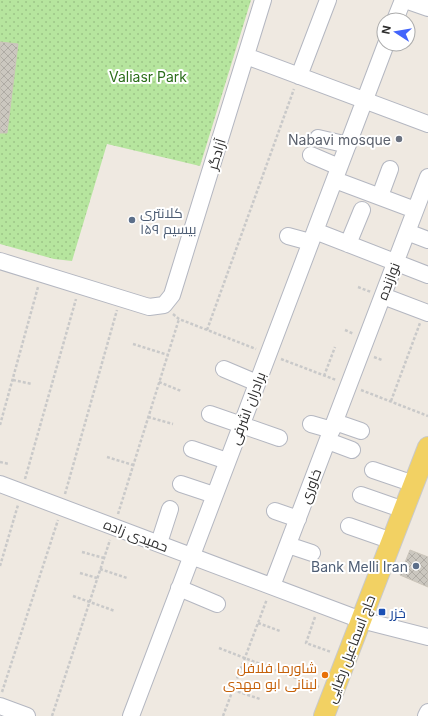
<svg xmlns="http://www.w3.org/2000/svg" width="428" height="716" font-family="Inter,Cairo,sans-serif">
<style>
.park{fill:url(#park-dots)}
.building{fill:url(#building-cross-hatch);stroke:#cbc5ba}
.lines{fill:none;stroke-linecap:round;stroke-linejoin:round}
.minor-casing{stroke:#b4b7c1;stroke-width:18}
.major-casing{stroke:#c9c9c9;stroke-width:22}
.path{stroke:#c9c9c9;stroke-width:2.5;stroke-dasharray:3 2;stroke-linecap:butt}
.minor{stroke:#fff;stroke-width:16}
.major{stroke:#f2d163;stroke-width:20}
.worship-dot{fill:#6b7280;stroke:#fff;stroke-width:1.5}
.service-dot{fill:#5c6f8a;stroke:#fff;stroke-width:1.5}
.transit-dot{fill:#1a4fb4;stroke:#fff;stroke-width:1.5}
.food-dot{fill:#e8710a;stroke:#fff;stroke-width:1.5}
.labels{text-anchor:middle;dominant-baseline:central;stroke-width:4;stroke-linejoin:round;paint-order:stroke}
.park-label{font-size:14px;fill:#2c6e1b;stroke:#fff}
.worship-label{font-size:14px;fill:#5b616d;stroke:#fff;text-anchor:end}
.street-label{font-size:14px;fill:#2e2e2e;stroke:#fff}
.service-label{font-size:14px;fill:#4e5e75;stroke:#fff;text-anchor:start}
.transit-label{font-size:14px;fill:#164399;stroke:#fff;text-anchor:start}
.food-label{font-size:14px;fill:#c56008;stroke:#fff;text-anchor:end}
</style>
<defs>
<pattern id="park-dots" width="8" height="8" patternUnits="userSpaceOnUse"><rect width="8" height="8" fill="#b6e59e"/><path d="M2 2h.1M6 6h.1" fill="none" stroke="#9dc588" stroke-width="1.8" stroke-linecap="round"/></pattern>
<pattern id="building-cross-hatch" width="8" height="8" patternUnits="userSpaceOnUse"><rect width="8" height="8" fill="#cbc7bf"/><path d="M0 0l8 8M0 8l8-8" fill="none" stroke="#afaba4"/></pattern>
</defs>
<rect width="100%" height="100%" fill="#efe9e1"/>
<path class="park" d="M 0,0 L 251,0 L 200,166 L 107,144 L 72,261 L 54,259 L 0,244 Z"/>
<path class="building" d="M 0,42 L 18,44 L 7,133 L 0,133 Z
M 410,550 L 428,557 L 428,587 L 400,575 Z"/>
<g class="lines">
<defs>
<path id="minor" d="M 405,0 L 428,8
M 395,20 L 403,0
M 246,56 L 428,124
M 299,76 L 328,0
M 318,138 L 348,145
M 311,155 L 339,167
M 335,180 L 415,210
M 380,196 L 390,169
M 315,231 L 428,275
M 407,232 L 428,240
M 288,236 L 310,242
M 348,244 L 362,210
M 0,261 L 149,307 L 164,305 L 172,295 L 263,0
M 383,296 L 428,313
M 224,369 L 257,383
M 210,414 L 279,438
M 335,422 L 361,431
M 311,424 L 332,430
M 328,441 L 352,450
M 192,449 L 227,461
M 373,470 L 414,484
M 0,484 L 361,620 L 428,637
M 181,484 L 214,495
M 361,495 L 404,510
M 275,511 L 298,519
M 349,526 L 392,541
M 159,543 L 170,509
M 288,545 L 312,553
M 272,586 L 428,177
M 179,588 L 217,604
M 0,706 L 27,716
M 131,716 L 386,44
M 426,716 L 428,712"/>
<path id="major" d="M 324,716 L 428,447"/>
</defs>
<use href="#minor" class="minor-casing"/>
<use href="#major" class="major-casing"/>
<path class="path" d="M 358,287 L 371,292
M 173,314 L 179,319 L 256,349
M 207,330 L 294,89
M 345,330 L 354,334
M 133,344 L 168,355
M 374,357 L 382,360
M 281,359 L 336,380
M 324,376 L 335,347
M 13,380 L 32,384
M 159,382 L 181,391
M 361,390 L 428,416
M 391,401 L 420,323
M 148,417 L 173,424
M 0,425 L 38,287
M 107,457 L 133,465
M 0,462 L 9,464
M 25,479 L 76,299
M 65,494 L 117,310
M 118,514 L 179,319
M 82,552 L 104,558
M 0,566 L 18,505
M 100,569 L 127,578
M 80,573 L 97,578
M 73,596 L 115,611
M 315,617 L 306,643 L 331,652
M 258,623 L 280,631
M 219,648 L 319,687
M 233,690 L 260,699
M 2,692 L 58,520
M 52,716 L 110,540
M 223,716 L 267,599"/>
<use href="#minor" class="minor"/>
<use href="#major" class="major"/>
</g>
<circle class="worship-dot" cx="399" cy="139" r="4"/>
<g class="service-dot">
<circle cx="132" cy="220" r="4"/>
<circle cx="416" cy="566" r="4"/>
</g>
<rect class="transit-dot" x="378" y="608" width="8" height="8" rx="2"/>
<circle class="food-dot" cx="325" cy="675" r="4"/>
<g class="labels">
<g class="park-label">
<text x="148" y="76">Valiasr Park</text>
</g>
<g class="worship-label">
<text x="391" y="139">Nabavi mosque</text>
</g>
<g class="street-label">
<text transform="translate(216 154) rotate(-73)">آزادگر</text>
<text transform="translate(388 281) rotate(-69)">نوازنده</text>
<text transform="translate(247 408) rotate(-69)">برادران اشرفی</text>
<text transform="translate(310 486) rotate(-69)">خاوری</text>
<text transform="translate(136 535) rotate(21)">حمیدی زاده</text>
<text transform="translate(350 649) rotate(-69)">حاج اسماعیل رضایی</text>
</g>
<g class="service-label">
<text x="140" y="212">کلانتری<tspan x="140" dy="16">۱۵۹ بیسیم</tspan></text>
<text x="408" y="566" text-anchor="end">Bank Melli Iran</text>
</g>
<g class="transit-label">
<text x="390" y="612">خزر</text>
</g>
<g class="food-label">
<text x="317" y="667">شاورما فلافل<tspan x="317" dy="16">لبنانی ابو مهدی</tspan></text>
</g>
</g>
<g transform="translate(396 32) rotate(282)"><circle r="19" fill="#ffffff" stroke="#ababab"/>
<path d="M0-3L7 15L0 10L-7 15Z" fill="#4264fb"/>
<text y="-6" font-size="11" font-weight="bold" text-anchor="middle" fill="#2e2e2e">N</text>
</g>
</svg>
